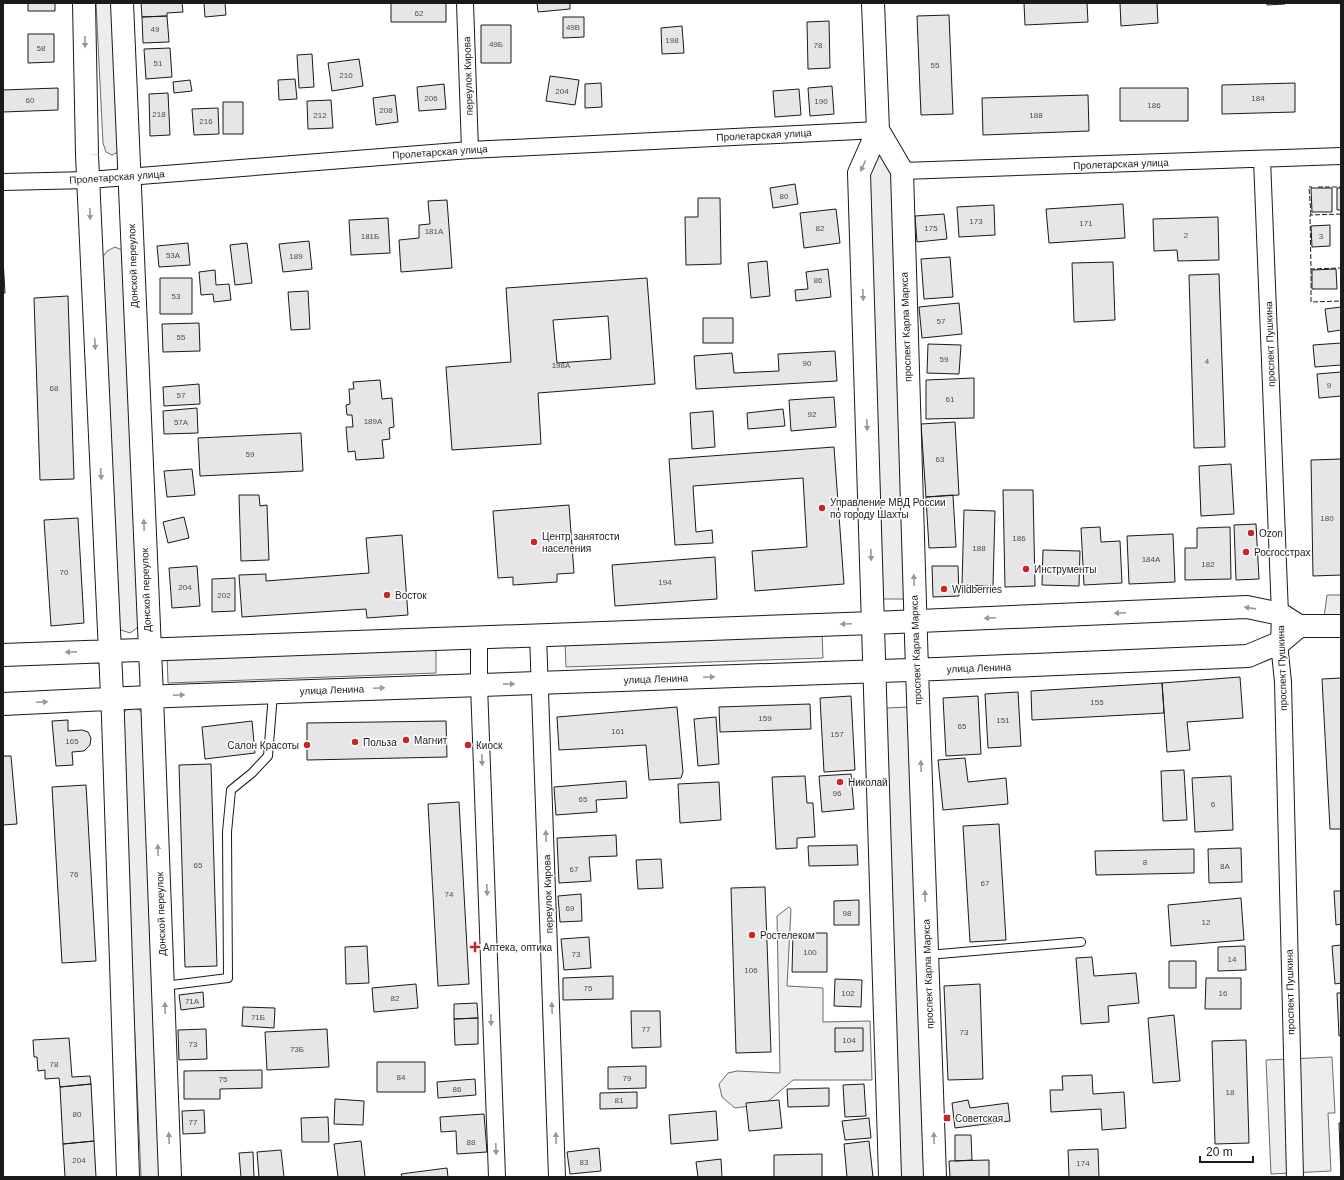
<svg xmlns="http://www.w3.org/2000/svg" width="1344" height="1180" font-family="Helvetica,sans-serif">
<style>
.built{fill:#ededed;stroke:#6a6a6a}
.building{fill:#e6e6e6;stroke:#1a1a1a;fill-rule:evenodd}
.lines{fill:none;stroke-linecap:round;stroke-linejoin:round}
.lane-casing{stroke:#1a1a1a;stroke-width:10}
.street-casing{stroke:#1a1a1a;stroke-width:18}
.secondary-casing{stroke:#1a1a1a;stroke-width:24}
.lane{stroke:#fff;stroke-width:8}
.street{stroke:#fff;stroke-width:16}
.secondary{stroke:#fff;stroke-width:22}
.fence{stroke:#1a1a1a;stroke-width:1;stroke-dasharray:5 2;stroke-linecap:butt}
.oneway{fill:#989898}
.poi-dot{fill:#c62828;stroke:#fff;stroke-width:1.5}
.labels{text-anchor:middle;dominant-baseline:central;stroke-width:3;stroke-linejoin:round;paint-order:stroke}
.number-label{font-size:8px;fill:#4d4d4d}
.street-label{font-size:10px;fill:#1a1a1a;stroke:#fff}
.poi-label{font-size:10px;fill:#1a1a1a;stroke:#fff;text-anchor:start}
</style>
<rect width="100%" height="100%" fill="#fff"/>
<path class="built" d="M 96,3 L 115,3 L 118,152 L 112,155 L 106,152 L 103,143 Z
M 879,141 L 898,172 L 908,599 L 879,599 L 865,173 Z
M 115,247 L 122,250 L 141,620 L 137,628 L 130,633 L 121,630 L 117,622 L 102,258 L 107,251 Z
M 1327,595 L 1341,595 L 1341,616 L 1324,617 Z
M 822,633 L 823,658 L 566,667 L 565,642 Z
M 436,647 L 436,673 L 168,683 L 167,655 Z
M 130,707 L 140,710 L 147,722 L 163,1177 L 141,1177 L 121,722 L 123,713 Z
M 910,707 L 925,1177 L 900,1177 L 885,708 Z
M 789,907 L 791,909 L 787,986 L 823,988 L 823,1022 L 870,1021 L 872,1080 L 793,1080 L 765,1104 L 735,1108 L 722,1097 L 719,1084 L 728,1073 L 737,1071 L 780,1073 L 777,916 Z
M 1332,1057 L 1335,1113 L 1328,1113 L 1331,1171 L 1271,1174 L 1266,1060 Z"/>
<path class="building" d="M 28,3 L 55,3 L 55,11 L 28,11 Z
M 141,3 L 182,3 L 183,12 L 167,13 L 167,16 L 142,17 Z
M 204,3 L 225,3 L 226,15 L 205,17 Z
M 391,3 L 446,3 L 446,22 L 391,22 Z
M 537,3 L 570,3 L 570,9 L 538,12 Z
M 1024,3 L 1087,3 L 1088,22 L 1025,25 Z
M 1120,3 L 1157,3 L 1158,23 L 1121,26 Z
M 1267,3 L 1285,3 L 1285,4 L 1267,5 Z
M 949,15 L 953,114 L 921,115 L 917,16 Z
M 167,16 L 169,42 L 143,43 L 142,17 Z
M 563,17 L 584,17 L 584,37 L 563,38 Z
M 829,21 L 830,68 L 808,69 L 807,22 Z
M 481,25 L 511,25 L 511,63 L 481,63 Z
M 682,26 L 684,53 L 662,54 L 661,28 Z
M 28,34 L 54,34 L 54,62 L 28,63 Z
M 170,48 L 172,77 L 146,79 L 144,49 Z
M 312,54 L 314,87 L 299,88 L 297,55 Z
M 359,59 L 363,86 L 332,91 L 328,63 Z
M 550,76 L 579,80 L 575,105 L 546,101 Z
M 295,79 L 297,99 L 279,100 L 278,80 Z
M 190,80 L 192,91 L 174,93 L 173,82 Z
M 601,83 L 602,107 L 585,108 L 585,84 Z
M 1295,83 L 1295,112 L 1222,114 L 1222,85 Z
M 444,84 L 446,109 L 419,111 L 417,87 Z
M 832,86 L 834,114 L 810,116 L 808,88 Z
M 58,88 L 58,110 L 3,112 L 3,90 Z
M 1120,88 L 1188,88 L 1188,121 L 1120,121 Z
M 799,89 L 801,115 L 775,117 L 773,91 Z
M 168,93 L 170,135 L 150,136 L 149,94 Z
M 395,95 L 398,122 L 376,125 L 373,98 Z
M 1088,95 L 1089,131 L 983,135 L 982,98 Z
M 331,100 L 333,128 L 308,129 L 307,101 Z
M 223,102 L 243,102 L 243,134 L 223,134 Z
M 218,108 L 219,134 L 194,135 L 192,109 Z
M 795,184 L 798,204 L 773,208 L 770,188 Z
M 1311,188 L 1332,188 L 1332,212 L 1312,212 Z
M 1337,188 L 1341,188 L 1341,210 L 1337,210 Z
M 698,198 L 720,198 L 721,264 L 686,265 L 685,217 L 698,217 Z
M 447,200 L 452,268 L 401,272 L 399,240 L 419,238 L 419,225 L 430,224 L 428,201 Z
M 1123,204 L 1125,238 L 1049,243 L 1046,209 Z
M 994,205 L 995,235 L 959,237 L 957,207 Z
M 836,209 L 840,243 L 804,248 L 800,213 Z
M 944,214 L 947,239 L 917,242 L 915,216 Z
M 1218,217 L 1219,260 L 1178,261 L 1177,250 L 1154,251 L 1153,219 Z
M 388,218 L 390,253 L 351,255 L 349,220 Z
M 1330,225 L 1330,246 L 1312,247 L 1311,226 Z
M 309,241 L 312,269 L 283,272 L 279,244 Z
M 188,243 L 190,265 L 159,267 L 157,246 Z
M 247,243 L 252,283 L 235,285 L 230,245 Z
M 950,257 L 953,297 L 924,299 L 921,259 Z
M 3,259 L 5,293 L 3,293 Z
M 767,261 L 770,296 L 751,298 L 748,263 Z
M 1113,262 L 1115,320 L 1074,322 L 1072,263 Z
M 828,269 L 831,297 L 796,301 L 795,290 L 808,289 L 806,272 Z
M 1336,269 L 1337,289 L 1312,289 L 1312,270 Z
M 215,270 L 216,285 L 229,284 L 231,300 L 214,302 L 213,294 L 201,295 L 199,272 Z
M 1219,274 L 1225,447 L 1194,448 L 1189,275 Z
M 160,278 L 192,278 L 192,314 L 160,314 Z
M 647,278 L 655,384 L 538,393 L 541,444 L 452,450 L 446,367 L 511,362 L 506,288 ZM 608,316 L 611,359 L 557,363 L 553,320 Z
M 308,291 L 310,329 L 291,330 L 288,292 Z
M 68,296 L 74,479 L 40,480 L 34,298 Z
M 959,303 L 962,334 L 922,338 L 919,307 Z
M 1341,307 L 1341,330 L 1328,332 L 1325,309 Z
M 703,318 L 733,318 L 733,343 L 703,343 Z
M 199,323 L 200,351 L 163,352 L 162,324 Z
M 1341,343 L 1341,365 L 1315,367 L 1313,345 Z
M 928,344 L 961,345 L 959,374 L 927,373 Z
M 835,351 L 837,381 L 696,389 L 694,356 L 732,353 L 734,373 L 779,371 L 778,354 Z
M 1341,372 L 1341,396 L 1319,398 L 1317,374 Z
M 974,378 L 974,418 L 926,419 L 926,380 Z
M 380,380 L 382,399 L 392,398 L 394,427 L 389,428 L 390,439 L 382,440 L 384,458 L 356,460 L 355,451 L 348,452 L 346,427 L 353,427 L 352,415 L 347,415 L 346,405 L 350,404 L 349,389 L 354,389 L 353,382 Z
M 199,384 L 200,404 L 164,406 L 163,387 Z
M 834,397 L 836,427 L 791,431 L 789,400 Z
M 197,408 L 198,433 L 164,434 L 163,411 Z
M 783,409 L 785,426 L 748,429 L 747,413 Z
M 713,411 L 715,447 L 692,449 L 690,413 Z
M 955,422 L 959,495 L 926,497 L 921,424 Z
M 301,433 L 303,471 L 200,476 L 198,438 Z
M 834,447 L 844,584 L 755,591 L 752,551 L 807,547 L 803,478 L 693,486 L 696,532 L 712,530 L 713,543 L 675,545 L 669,459 Z
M 1341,459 L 1341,575 L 1313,576 L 1311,460 Z
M 1231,464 L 1234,514 L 1201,516 L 1199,466 Z
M 192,469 L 195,495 L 167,497 L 164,471 Z
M 1003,490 L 1033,490 L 1035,586 L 1005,587 Z
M 239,495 L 259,495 L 260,506 L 267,505 L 269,560 L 241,561 Z
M 953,495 L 956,547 L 929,548 L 926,497 Z
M 569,505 L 574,573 L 557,574 L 557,582 L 513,585 L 513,577 L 498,578 L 493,511 Z
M 964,510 L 995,511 L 993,586 L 962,585 Z
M 184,517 L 189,538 L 168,543 L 163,522 Z
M 78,518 L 84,623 L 51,626 L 44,520 Z
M 1256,524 L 1259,579 L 1236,580 L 1234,525 Z
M 1100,527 L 1101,542 L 1120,541 L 1122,583 L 1084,585 L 1081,528 Z
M 1230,527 L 1231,579 L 1185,580 L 1185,548 L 1197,548 L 1197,528 Z
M 1173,534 L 1175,582 L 1129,584 L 1127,536 Z
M 402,535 L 408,615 L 367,618 L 366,609 L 242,617 L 239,575 L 266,574 L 266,581 L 369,573 L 366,538 Z
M 1043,550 L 1080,551 L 1079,586 L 1042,585 Z
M 715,557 L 717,599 L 615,606 L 612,565 Z
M 197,566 L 200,606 L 172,608 L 169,568 Z
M 932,566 L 958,566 L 959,596 L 933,597 Z
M 235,578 L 235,611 L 212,612 L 212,579 Z
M 1240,677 L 1243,718 L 1187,722 L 1190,750 L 1167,752 L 1162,683 Z
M 1341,678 L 1341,829 L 1330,829 L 1322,679 Z
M 1162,683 L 1164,713 L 1032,720 L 1031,691 Z
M 1018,692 L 1021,746 L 988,748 L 985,694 Z
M 851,696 L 855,770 L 824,772 L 820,698 Z
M 978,696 L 981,754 L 946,756 L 943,698 Z
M 810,704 L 811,729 L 720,732 L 719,707 Z
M 677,707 L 683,772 L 681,778 L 649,780 L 646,745 L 559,750 L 557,717 Z
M 716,717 L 719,764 L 698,766 L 694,719 Z
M 68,720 L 68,731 L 82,730 L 88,732 L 91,738 L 90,745 L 84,751 L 72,752 L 73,765 L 56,766 L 52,721 Z
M 252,721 L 255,753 L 205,759 L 202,727 Z
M 446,721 L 447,757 L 307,760 L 307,723 Z
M 3,756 L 11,756 L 17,824 L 3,825 Z
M 965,758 L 968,782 L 1006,778 L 1008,804 L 943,810 L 938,760 Z
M 211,764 L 217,966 L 185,967 L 179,765 Z
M 1184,770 L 1187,820 L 1163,821 L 1161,771 Z
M 851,774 L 854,809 L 822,812 L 819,776 Z
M 805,776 L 807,803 L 813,803 L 815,837 L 797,838 L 797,848 L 776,849 L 772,777 Z
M 1231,776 L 1233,830 L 1195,832 L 1192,778 Z
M 626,781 L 627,798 L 596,800 L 597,812 L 556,815 L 554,787 Z
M 719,782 L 721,820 L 680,823 L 678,784 Z
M 86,785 L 96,961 L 62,963 L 52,787 Z
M 459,802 L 469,984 L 438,986 L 428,804 Z
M 999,824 L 1006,940 L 970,942 L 963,826 Z
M 616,835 L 617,856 L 589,857 L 591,881 L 559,883 L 557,838 Z
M 857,845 L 858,865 L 809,866 L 808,846 Z
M 1241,848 L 1242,882 L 1209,883 L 1208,849 Z
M 1194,849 L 1194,873 L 1096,875 L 1095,851 Z
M 661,859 L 663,888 L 638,889 L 636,860 Z
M 765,887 L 771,1052 L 736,1053 L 731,888 Z
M 1334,891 L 1341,891 L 1341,924 L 1336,925 Z
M 581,894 L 582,921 L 560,922 L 558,896 Z
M 1241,898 L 1244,940 L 1171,946 L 1168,905 Z
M 859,900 L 859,925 L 834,925 L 834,901 Z
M 793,933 L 827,933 L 827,972 L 792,972 Z
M 589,937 L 591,968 L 564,970 L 561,939 Z
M 1341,945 L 1341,983 L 1335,984 L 1332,946 Z
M 367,946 L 369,983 L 346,984 L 345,947 Z
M 1245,946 L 1246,970 L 1218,971 L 1218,947 Z
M 1092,957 L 1094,976 L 1136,973 L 1139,1003 L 1108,1006 L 1109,1022 L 1081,1024 L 1076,958 Z
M 1169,961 L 1196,961 L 1196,988 L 1169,988 Z
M 613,976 L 613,999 L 563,1000 L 563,978 Z
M 1206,978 L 1241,978 L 1241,1009 L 1205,1009 Z
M 835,979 L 862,980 L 861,1007 L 834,1006 Z
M 416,984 L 418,1008 L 374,1012 L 372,988 Z
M 980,984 L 983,1079 L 948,1080 L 944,986 Z
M 203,992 L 204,1007 L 181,1010 L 179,995 Z
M 1337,993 L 1341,993 L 1341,1035 L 1339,1036 Z
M 477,1003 L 478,1018 L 454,1019 L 454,1004 Z
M 243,1007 L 275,1008 L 274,1028 L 242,1026 Z
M 631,1011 L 660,1011 L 661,1047 L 632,1048 Z
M 1174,1015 L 1180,1081 L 1153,1083 L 1148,1018 Z
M 478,1018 L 478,1044 L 455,1045 L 454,1019 Z
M 835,1028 L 863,1028 L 863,1051 L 835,1052 Z
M 206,1029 L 207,1059 L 179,1060 L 178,1030 Z
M 327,1029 L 329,1067 L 267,1070 L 265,1032 Z
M 69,1038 L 72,1077 L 90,1076 L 91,1084 L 60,1087 L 59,1078 L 45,1079 L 45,1070 L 38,1071 L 37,1057 L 34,1057 L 33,1040 Z
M 1246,1040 L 1249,1143 L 1215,1144 L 1212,1041 Z
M 377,1062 L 425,1062 L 425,1092 L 377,1092 Z
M 646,1066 L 646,1088 L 608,1089 L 608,1067 Z
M 262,1070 L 262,1088 L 220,1089 L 220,1099 L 184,1099 L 184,1071 Z
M 1092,1075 L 1093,1094 L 1124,1092 L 1126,1128 L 1102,1130 L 1101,1109 L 1051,1112 L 1050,1090 L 1063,1090 L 1062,1076 Z
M 475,1079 L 476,1095 L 438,1098 L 437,1082 Z
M 91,1084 L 94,1141 L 63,1144 L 60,1087 Z
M 864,1084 L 866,1116 L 845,1117 L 843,1085 Z
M 829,1088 L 829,1106 L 788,1107 L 787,1089 Z
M 637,1092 L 637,1108 L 600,1109 L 600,1093 Z
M 335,1099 L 364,1101 L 363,1125 L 334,1124 Z
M 779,1100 L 782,1128 L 749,1131 L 746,1103 Z
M 968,1100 L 970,1108 L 1008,1103 L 1010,1121 L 955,1128 L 952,1103 Z
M 204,1110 L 205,1133 L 183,1134 L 182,1111 Z
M 716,1111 L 718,1140 L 671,1144 L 669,1115 Z
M 484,1114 L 487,1152 L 457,1154 L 456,1131 L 441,1132 L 440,1117 Z
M 328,1117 L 329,1142 L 302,1142 L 301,1118 Z
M 869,1118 L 871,1138 L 845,1140 L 842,1121 Z
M 1339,1123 L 1341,1123 L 1341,1177 Z
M 955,1135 L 971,1135 L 972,1160 L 955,1161 Z
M 94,1141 L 96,1177 L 65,1177 L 63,1144 Z
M 361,1141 L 365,1177 L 338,1177 L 334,1144 Z
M 869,1141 L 873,1177 L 847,1177 L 844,1144 Z
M 599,1148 L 601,1171 L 570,1174 L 567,1152 Z
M 1098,1149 L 1099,1177 L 1069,1177 L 1068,1150 Z
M 281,1150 L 284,1177 L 259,1177 L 257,1152 Z
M 253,1152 L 254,1177 L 241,1177 L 239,1153 Z
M 822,1154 L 822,1177 L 774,1177 L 774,1155 Z
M 721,1159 L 722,1177 L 698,1177 L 696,1162 Z
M 989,1160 L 989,1177 L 950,1177 L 949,1161 Z
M 447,1168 L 448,1177 L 402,1177 L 401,1174 Z"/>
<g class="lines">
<defs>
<path id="lane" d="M 928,955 L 1081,942
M 164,986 L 228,978 L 227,832 L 231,790 L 252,773 L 268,756 L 273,694"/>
<path id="street" d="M 465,3 L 470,150
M 1262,159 L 1280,614 L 1279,643 L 1283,682 L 1295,1177
M 902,171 L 1341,156
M 3,182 L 89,180 L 470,150 L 878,130
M 538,635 L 557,1177
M 479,637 L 479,685 L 497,1177"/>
<path id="secondary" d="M 84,3 L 87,155 L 113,717 L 128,1177
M 122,3 L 152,696 L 170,1177
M 873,3 L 878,130 L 859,173 L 890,1177
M 878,130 L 902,171 L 917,670 L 935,1177
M 3,655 L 873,623 L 1247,607 L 1280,614 L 1299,626 L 1341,626
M 3,704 L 170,696 L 937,669 L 1248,656 L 1279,643 L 1299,626"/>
</defs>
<use href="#lane" class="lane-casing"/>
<use href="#street" class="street-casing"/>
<use href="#secondary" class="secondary-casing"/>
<use href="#lane" class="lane"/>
<use href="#street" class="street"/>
<use href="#secondary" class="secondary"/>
<path class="fence" d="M 1318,187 L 1341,187
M 1341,214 L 1310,215 L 1311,269 L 1341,268
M 1311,215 L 1309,187 L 1312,187
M 1311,269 L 1311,302 L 1341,301"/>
</g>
<defs><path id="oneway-solid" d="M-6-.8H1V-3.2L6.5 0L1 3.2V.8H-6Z"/></defs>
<g class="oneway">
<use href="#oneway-solid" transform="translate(85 42) rotate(89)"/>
<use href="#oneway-solid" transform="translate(863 166) rotate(114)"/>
<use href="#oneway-solid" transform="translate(90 214) rotate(89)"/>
<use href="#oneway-solid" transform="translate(863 295) rotate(88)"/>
<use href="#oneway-solid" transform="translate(95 344) rotate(87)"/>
<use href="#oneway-solid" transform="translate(867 425) rotate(88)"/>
<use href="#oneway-solid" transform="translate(101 474) rotate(87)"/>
<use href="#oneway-solid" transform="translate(144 525) rotate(-92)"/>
<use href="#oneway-solid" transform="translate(871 555) rotate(88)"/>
<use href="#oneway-solid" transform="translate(914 580) rotate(-92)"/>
<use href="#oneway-solid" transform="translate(1250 608) rotate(-172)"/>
<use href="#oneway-solid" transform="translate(1120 613) rotate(178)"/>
<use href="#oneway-solid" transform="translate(990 618) rotate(178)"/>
<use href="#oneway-solid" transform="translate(846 624) rotate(178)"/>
<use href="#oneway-solid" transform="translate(71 652) rotate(177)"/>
<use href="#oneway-solid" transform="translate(709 677) rotate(-2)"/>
<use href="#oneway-solid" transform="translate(509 684) rotate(-1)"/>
<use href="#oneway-solid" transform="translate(379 688) rotate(-2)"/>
<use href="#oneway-solid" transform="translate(179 695) rotate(-2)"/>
<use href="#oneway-solid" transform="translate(42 702) rotate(-3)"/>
<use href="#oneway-solid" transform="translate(482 760) rotate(88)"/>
<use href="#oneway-solid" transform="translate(921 766) rotate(-92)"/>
<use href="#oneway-solid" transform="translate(546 836) rotate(-92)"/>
<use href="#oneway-solid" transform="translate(158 850) rotate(-92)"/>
<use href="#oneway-solid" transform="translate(487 890) rotate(88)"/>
<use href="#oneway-solid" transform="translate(925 896) rotate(-92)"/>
<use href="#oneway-solid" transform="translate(165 1008) rotate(-92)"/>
<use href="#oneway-solid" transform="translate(552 1008) rotate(-92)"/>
<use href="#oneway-solid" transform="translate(491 1020) rotate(88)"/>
<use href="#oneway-solid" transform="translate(169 1138) rotate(-92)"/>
<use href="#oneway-solid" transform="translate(556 1138) rotate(-92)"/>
<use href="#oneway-solid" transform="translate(934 1138) rotate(-92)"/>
<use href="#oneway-solid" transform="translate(496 1149) rotate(88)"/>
</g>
<g class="poi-dot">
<circle cx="822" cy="508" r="4"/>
<circle cx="1251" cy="533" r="4"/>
<circle cx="534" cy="542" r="4"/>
<circle cx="1246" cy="552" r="4"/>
<circle cx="1026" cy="569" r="4"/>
<circle cx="944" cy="589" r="4"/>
<circle cx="387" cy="595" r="4"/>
<circle cx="406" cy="740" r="4"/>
<circle cx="355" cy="742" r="4"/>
<circle cx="307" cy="745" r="4"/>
<circle cx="468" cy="745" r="4"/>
<circle cx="840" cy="782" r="4"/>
<circle cx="752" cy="935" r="4"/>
<path d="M473 941h4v4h4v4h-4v4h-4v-4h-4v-4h4z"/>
<rect x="943" y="1114" width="8" height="8" rx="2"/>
</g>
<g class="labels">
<g class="number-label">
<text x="419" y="13">62</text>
<text x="573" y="27">49В</text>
<text x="155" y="29">49</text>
<text x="672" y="40">198</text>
<text x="496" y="44">49Б</text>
<text x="818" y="45">78</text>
<text x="41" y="48">58</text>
<text x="158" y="63">51</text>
<text x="935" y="65">55</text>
<text x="346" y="75">210</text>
<text x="562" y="91">204</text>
<text x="431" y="98">206</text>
<text x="1258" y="98">184</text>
<text x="30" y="100">60</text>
<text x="821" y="101">190</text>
<text x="1154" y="105">186</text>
<text x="386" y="110">208</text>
<text x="159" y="114">218</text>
<text x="320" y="115">212</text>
<text x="1036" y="115">188</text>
<text x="206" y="121">216</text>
<text x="784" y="196">80</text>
<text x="976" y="221">173</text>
<text x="1086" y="223">171</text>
<text x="820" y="228">82</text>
<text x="931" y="228">175</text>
<text x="434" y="231">181А</text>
<text x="1186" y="235">2</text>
<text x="370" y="236">181Б</text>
<text x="1321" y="236">3</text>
<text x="173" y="255">53А</text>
<text x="296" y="256">189</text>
<text x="818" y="280">86</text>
<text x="176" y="296">53</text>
<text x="941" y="321">57</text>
<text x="181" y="337">55</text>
<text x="944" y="359">59</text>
<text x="1207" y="361">4</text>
<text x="807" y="363">90</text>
<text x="561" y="365">198А</text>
<text x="1329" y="385">9</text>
<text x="54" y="388">68</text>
<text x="181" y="395">57</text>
<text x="950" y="399">61</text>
<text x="812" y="414">92</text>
<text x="373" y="421">189А</text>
<text x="181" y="422">57А</text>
<text x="250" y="454">59</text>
<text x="940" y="459">63</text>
<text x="1327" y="518">180</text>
<text x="1019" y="538">186</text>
<text x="979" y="548">188</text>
<text x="1151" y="559">184А</text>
<text x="1208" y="564">182</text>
<text x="64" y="572">70</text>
<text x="665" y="582">194</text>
<text x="185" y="587">204</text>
<text x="224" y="595">202</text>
<text x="1097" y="702">155</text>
<text x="765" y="718">159</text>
<text x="1003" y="720">151</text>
<text x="962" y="726">65</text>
<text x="618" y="731">161</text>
<text x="837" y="734">157</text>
<text x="72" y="741">165</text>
<text x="837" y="793">96</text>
<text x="583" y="799">65</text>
<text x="1213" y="804">6</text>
<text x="1145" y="862">8</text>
<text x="198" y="865">65</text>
<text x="1225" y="866">8А</text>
<text x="574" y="869">67</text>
<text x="74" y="874">76</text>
<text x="985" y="883">67</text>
<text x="449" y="894">74</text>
<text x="570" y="908">69</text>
<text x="847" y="913">98</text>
<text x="1206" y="922">12</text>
<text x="810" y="952">100</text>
<text x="576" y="954">73</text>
<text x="1232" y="959">14</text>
<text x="751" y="970">106</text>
<text x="588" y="988">75</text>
<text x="848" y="993">102</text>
<text x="1223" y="993">16</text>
<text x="395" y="998">82</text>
<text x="192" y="1001">71А</text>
<text x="258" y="1017">71Б</text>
<text x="646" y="1029">77</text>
<text x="964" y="1032">73</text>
<text x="849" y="1040">104</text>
<text x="193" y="1044">73</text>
<text x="297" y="1049">73Б</text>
<text x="54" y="1064">78</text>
<text x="401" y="1077">84</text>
<text x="627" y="1078">79</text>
<text x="223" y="1079">75</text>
<text x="457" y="1089">86</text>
<text x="1230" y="1092">18</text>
<text x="619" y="1100">81</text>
<text x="77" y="1114">80</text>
<text x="193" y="1122">77</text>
<text x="471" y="1142">88</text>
<text x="79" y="1160">204</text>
<text x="584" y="1162">83</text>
<text x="1083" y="1163">174</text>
</g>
<g class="street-label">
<text transform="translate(468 76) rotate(-92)">переулок Кирова</text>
<text transform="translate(764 135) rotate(-3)">Пролетарская улица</text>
<text transform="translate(440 152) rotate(-4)">Пролетарская улица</text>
<text transform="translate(1121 164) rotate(-2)">Пролетарская улица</text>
<text transform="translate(117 177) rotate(-4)">Пролетарская улица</text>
<text transform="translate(133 266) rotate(-92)">Донской переулок</text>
<text transform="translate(906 327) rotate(-92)">проспект Карла Маркса</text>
<text transform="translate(1270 344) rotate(-92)">проспект Пушкина</text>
<text transform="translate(146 590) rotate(-92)">Донской переулок</text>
<text transform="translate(916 650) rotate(-92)">проспект Карла Маркса</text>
<text transform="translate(979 668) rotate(-2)">улица Ленина</text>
<text transform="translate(1282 668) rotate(-92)">проспект Пушкина</text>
<text transform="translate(656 679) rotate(-2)">улица Ленина</text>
<text transform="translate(332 690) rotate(-2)">улица Ленина</text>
<text transform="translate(548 894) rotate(-92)">переулок Кирова</text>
<text transform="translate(161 914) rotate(-92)">Донской переулок</text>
<text transform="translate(928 974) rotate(-92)">проспект Карла Маркса</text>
<text transform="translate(1290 992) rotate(-91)">проспект Пушкина</text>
</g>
<g class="poi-label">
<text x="830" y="502">Управление МВД России<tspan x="830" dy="12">по городу Шахты</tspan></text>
<text x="1259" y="533">Ozon</text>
<text x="542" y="536">Центр занятости<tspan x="542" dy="12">населения</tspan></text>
<text x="1254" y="552">Росгосстрах</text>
<text x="1034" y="569">Инструменты</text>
<text x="952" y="589">Wildberries</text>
<text x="395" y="595">Восток</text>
<text x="414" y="740">Магнит</text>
<text x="363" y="742">Польза</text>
<text x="299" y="745" text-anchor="end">Салон Красоты</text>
<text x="476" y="745">Киоск</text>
<text x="848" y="782">Николай</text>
<text x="760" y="935">Ростелеком</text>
<text x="483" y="947">Аптека, оптика</text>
<text x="955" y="1118">Советская</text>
</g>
</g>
<rect width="1344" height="1180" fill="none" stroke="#1a1a1a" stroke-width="8"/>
<path d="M1200 1156v6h53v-6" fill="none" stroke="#1a1a1a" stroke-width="2"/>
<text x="1206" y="1156" font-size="12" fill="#1a1a1a" stroke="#ffffff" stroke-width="3" paint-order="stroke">20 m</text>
</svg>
